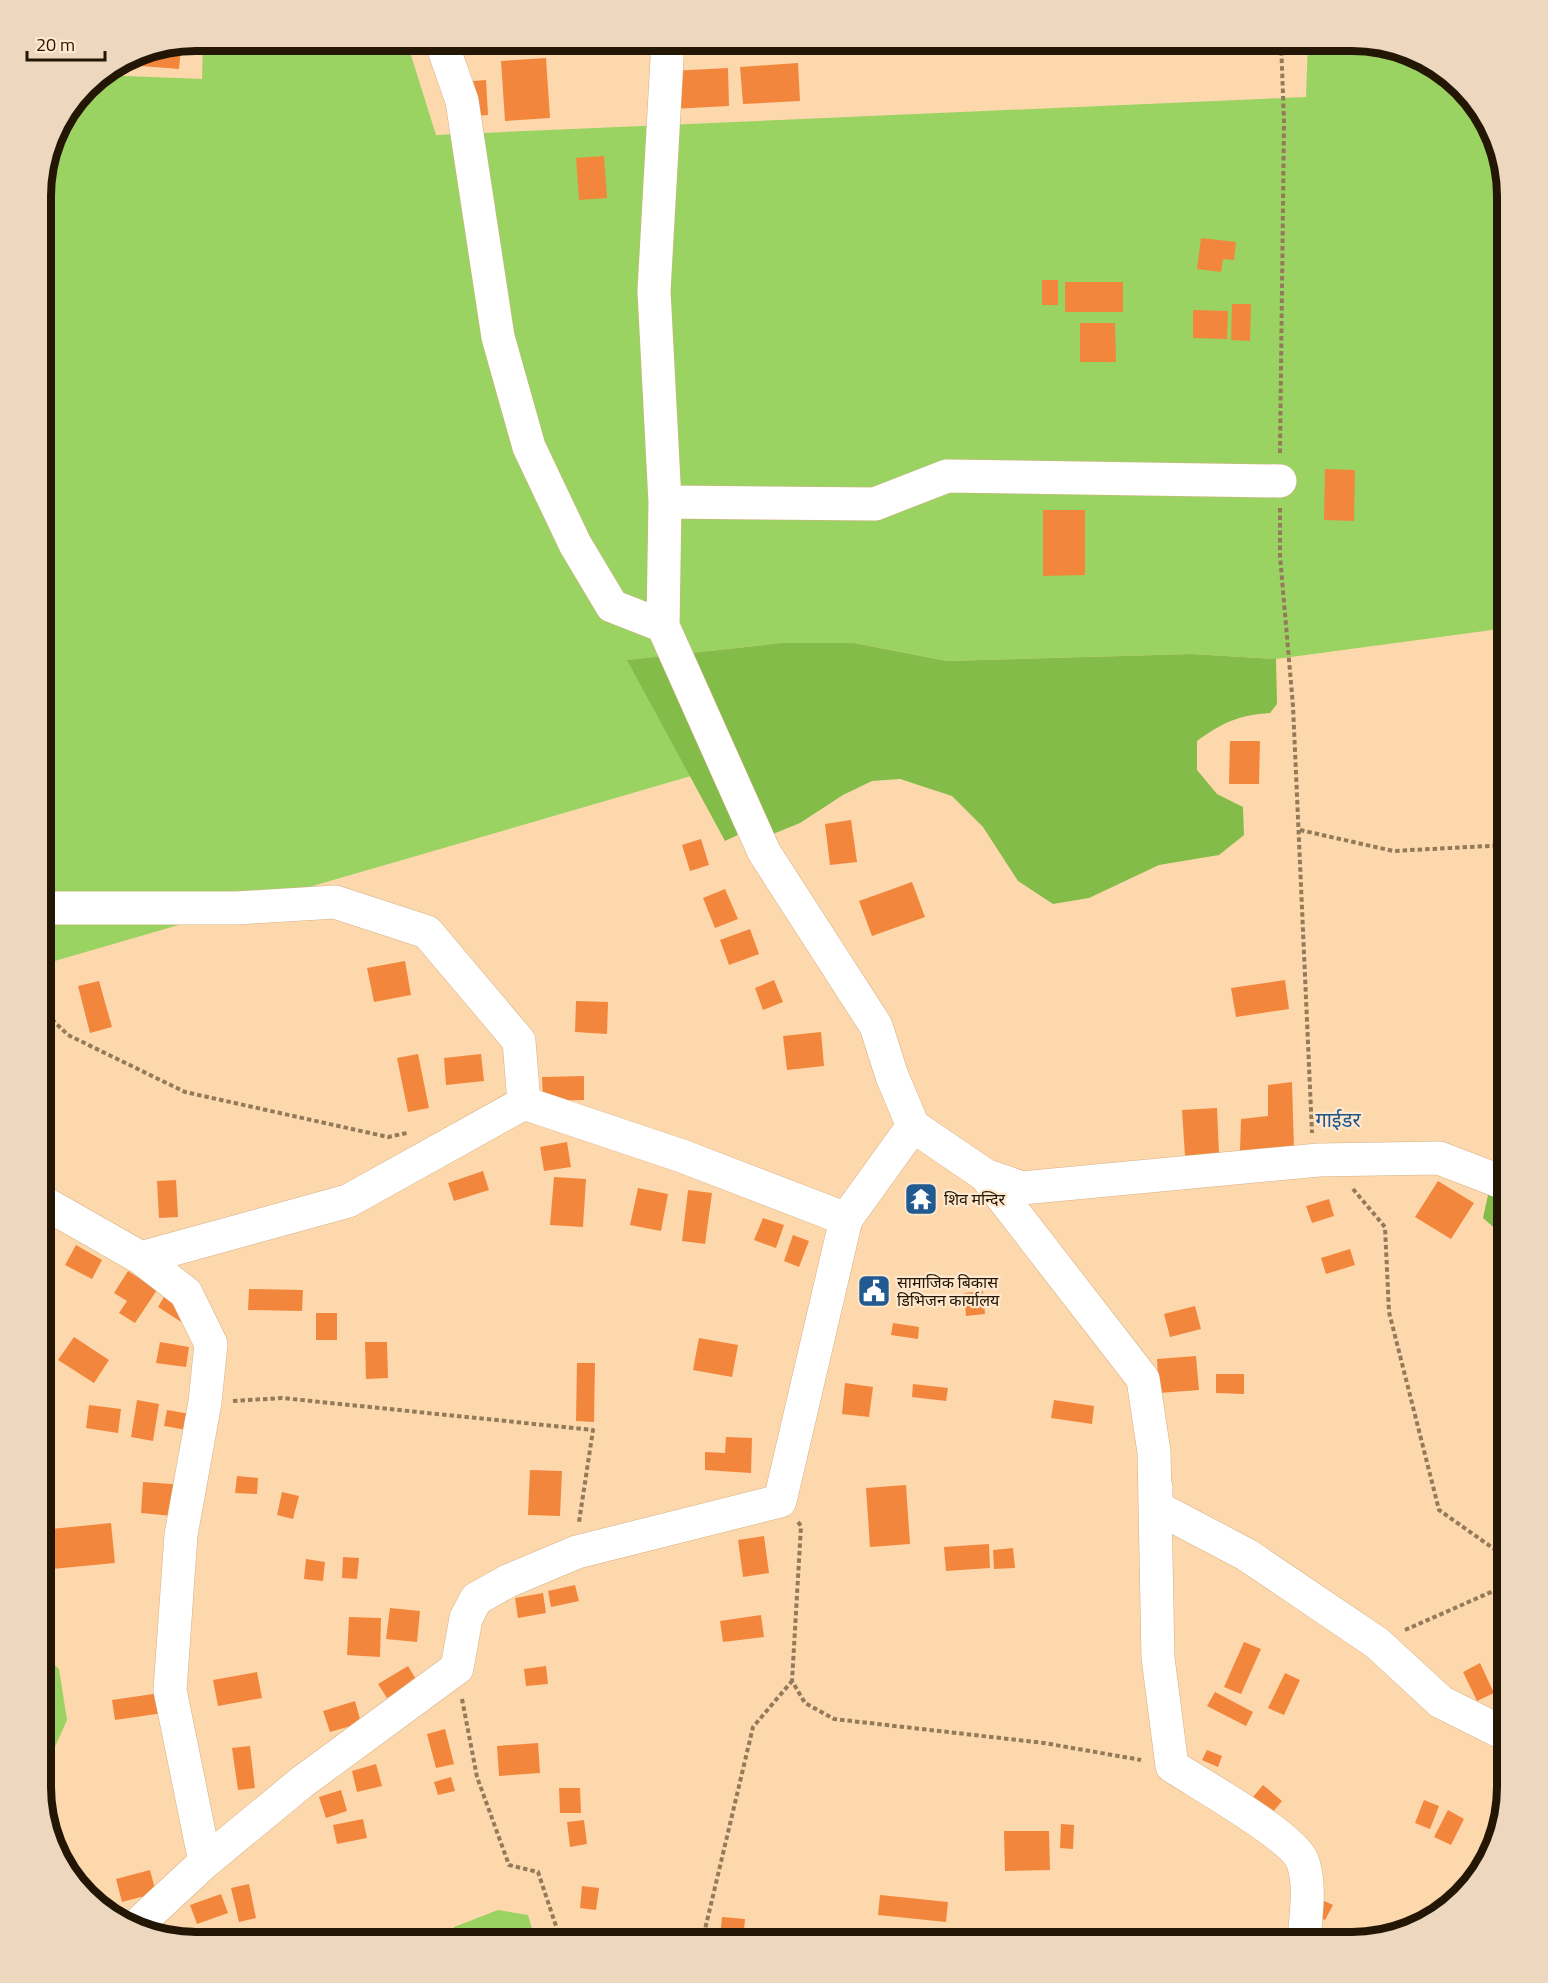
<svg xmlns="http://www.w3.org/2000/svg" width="1548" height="1983" font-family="'Titillium Web','Noto Sans Devanagari',sans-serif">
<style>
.green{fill:#9ad362}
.forest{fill:#84bc49}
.building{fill:#f3863d}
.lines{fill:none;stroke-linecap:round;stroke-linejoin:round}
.minor-casing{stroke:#d4b085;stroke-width:34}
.path{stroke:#937a5b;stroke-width:4;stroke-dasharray:4.5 3;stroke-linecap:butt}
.minor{stroke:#fff;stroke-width:33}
.labels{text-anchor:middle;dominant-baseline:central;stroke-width:4.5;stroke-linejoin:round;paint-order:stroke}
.poi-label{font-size:16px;fill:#231605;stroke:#ffe8ce;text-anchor:start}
.quarter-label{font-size:20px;fill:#215487;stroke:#ffe8ce}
.rim{fill:none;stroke:#231605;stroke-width:8}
</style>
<rect width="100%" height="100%" fill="#fdd8ac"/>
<path class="green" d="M 203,41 L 393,41 L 410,52 L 436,135 L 1306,97 L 1308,41 L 1362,41 L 1430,61 L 1482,110 L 1507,196 L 1507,628 L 1276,659 L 1191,654 L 947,661 L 854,643 L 781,643 L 628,660 L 691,776 L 41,965 L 41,449 L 47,416 L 41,416 L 41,185 L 48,157 L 63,138 L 93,80 L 100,75 L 202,79 Z
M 41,1651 L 59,1669 L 67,1720 L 45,1769 L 41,1788 Z
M 498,1910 L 528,1915 L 536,1942 L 448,1942 L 454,1927 Z"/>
<path class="forest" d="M 781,643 L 854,643 L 947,661 L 1191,654 L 1276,659 L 1277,704 L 1270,713 C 1238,715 1222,723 1197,741 L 1197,770 L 1217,794 L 1243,807 L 1244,835 L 1219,855 L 1159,865 L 1089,898 L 1053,904 L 1018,881 L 983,827 L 952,796 L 900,779 L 872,781 L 843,795 L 800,823 L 773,834 L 746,831 L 725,841 L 627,660 Z
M 1490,1186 L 1507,1192 L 1507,1239 L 1483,1218 Z"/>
<path class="building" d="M 165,47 L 181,48 L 179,69 L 128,65 L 128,57 L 137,52 Z
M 546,58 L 550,118 L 505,121 L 501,61 Z
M 798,63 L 800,101 L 743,104 L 740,67 Z
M 728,68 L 729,106 L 672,109 L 670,71 Z
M 486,80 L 488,115 L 463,117 L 461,82 Z
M 604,156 L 607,198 L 579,200 L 576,158 Z
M 1201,238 L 1236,242 L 1234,260 L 1223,259 L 1221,272 L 1197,269 Z
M 1042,280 L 1058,280 L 1058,305 L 1042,305 Z
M 1065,282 L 1123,282 L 1123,312 L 1065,312 Z
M 1232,304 L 1251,304 L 1250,341 L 1231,340 Z
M 1193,310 L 1228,311 L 1227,339 L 1193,338 Z
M 1080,323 L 1115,323 L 1116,362 L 1080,362 Z
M 1325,469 L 1355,470 L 1354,521 L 1324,520 Z
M 1043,510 L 1085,510 L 1085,575 L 1043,576 Z
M 1230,741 L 1260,741 L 1259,784 L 1229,784 Z
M 851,820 L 857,862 L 830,865 L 825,824 Z
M 701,839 L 709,865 L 690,871 L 682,845 Z
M 912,882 L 925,917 L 872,936 L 859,901 Z
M 725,889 L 738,919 L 715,928 L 703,898 Z
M 750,929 L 759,954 L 729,965 L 720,940 Z
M 405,961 L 411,995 L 374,1002 L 367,968 Z
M 774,980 L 783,1002 L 763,1010 L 755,988 Z
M 1285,980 L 1289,1009 L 1236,1017 L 1231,988 Z
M 99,981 L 112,1027 L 90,1033 L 78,986 Z
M 576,1001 L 608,1002 L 607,1034 L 575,1032 Z
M 821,1032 L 824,1066 L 787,1070 L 783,1036 Z
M 418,1054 L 429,1108 L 408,1112 L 397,1058 Z
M 481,1054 L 484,1081 L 446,1085 L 444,1058 Z
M 584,1076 L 584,1100 L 543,1101 L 542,1077 Z
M 1292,1082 L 1294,1150 L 1240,1151 L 1241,1119 L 1268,1116 L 1268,1085 Z
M 1217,1108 L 1219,1154 L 1185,1156 L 1182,1110 Z
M 1506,1116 L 1507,1116 L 1507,1143 L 1502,1143 Z
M 567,1142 L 571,1167 L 544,1171 L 540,1147 Z
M 483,1171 L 489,1190 L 454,1201 L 448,1183 Z
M 554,1177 L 586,1179 L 583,1227 L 550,1225 Z
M 176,1180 L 178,1217 L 159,1218 L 157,1181 Z
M 1438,1181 L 1474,1203 L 1451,1239 L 1415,1217 Z
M 638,1188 L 668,1194 L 661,1231 L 630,1225 Z
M 688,1190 L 712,1193 L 705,1244 L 682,1241 Z
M 1329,1199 L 1334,1216 L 1312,1223 L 1306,1206 Z
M 763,1218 L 784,1225 L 776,1248 L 754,1240 Z
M 793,1235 L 809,1241 L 799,1267 L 784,1261 Z
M 76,1245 L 102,1260 L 92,1279 L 65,1265 Z
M 1350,1249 L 1355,1265 L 1326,1274 L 1321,1258 Z
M 128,1271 L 157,1290 L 135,1323 L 119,1313 L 127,1301 L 114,1293 Z
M 195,1288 L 205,1294 L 186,1325 L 158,1307 L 165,1295 Z
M 249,1289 L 303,1290 L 302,1311 L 248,1310 Z
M 983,1291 L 985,1314 L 966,1316 L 964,1293 Z
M 1195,1306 L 1201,1329 L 1170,1337 L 1164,1314 Z
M 316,1313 L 337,1313 L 337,1340 L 316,1340 Z
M 893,1323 L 919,1327 L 918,1339 L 891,1335 Z
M 74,1337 L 109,1360 L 94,1383 L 58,1360 Z
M 699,1338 L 738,1345 L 732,1377 L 693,1370 Z
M 160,1342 L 189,1347 L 186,1367 L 156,1363 Z
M 365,1342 L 387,1342 L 388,1378 L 366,1379 Z
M 1196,1356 L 1199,1390 L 1159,1393 L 1157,1359 Z
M 577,1363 L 595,1363 L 594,1422 L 576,1421 Z
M 1216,1374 L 1244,1374 L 1244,1394 L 1216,1393 Z
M 845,1383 L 873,1387 L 869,1417 L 842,1414 Z
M 913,1384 L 948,1388 L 946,1401 L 912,1397 Z
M 137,1400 L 159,1404 L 153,1441 L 131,1437 Z
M 1054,1400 L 1094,1406 L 1092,1424 L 1051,1418 Z
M 89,1405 L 121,1409 L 118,1433 L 86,1428 Z
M 167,1410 L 190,1414 L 187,1430 L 164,1426 Z
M 726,1437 L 752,1438 L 751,1473 L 705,1470 L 705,1452 L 725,1453 Z
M 530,1470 L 562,1471 L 560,1516 L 528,1515 Z
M 237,1476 L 258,1478 L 257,1494 L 235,1493 Z
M 143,1482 L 186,1485 L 184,1517 L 141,1513 Z
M 906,1485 L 910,1544 L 870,1547 L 866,1488 Z
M 282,1492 L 299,1496 L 293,1519 L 277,1515 Z
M 111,1523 L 115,1563 L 41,1570 L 41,1530 Z
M 764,1536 L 769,1573 L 743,1577 L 738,1540 Z
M 989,1544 L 990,1568 L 946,1571 L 944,1547 Z
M 1013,1548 L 1015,1568 L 994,1569 L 993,1550 Z
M 343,1557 L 359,1558 L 357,1579 L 342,1578 Z
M 306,1559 L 325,1562 L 323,1581 L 304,1579 Z
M 575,1585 L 579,1601 L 551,1607 L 548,1591 Z
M 543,1593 L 546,1613 L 518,1618 L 515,1598 Z
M 390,1608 L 420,1611 L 417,1642 L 386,1639 Z
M 761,1615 L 764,1637 L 723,1642 L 720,1621 Z
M 349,1617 L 381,1618 L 380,1657 L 347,1655 Z
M 1244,1642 L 1261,1649 L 1241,1694 L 1224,1687 Z
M 1480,1663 L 1494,1693 L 1477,1701 L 1463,1672 Z
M 408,1666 L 417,1681 L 387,1698 L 378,1684 Z
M 546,1666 L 548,1684 L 526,1686 L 524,1669 Z
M 257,1672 L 262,1698 L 218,1706 L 213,1680 Z
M 1285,1673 L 1300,1680 L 1284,1715 L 1268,1708 Z
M 1215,1692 L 1253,1712 L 1246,1726 L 1207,1706 Z
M 160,1693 L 163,1713 L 115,1720 L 112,1700 Z
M 355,1701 L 361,1723 L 330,1732 L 323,1711 Z
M 445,1729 L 454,1764 L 436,1768 L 427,1734 Z
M 538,1743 L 540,1773 L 499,1776 L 497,1746 Z
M 250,1746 L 255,1788 L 238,1790 L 232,1748 Z
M 1207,1750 L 1222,1756 L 1218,1767 L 1202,1760 Z
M 376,1764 L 382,1786 L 357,1792 L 352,1771 Z
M 451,1777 L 455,1791 L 438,1795 L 434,1782 Z
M 1263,1785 L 1282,1801 L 1272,1813 L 1253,1797 Z
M 559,1788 L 580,1788 L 581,1813 L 560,1813 Z
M 341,1790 L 347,1811 L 326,1818 L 319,1797 Z
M 1424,1800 L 1439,1806 L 1430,1829 L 1415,1823 Z
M 1448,1810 L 1464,1819 L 1451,1845 L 1434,1837 Z
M 363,1819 L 367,1838 L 337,1844 L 333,1825 Z
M 584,1820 L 587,1844 L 570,1847 L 567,1822 Z
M 1061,1824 L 1074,1825 L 1073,1849 L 1060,1848 Z
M 1004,1831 L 1049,1831 L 1050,1870 L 1005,1871 Z
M 150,1870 L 156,1893 L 122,1902 L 116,1879 Z
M 249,1884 L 256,1918 L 239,1922 L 231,1888 Z
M 582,1886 L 599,1888 L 596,1910 L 580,1908 Z
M 221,1894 L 228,1913 L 197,1924 L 190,1905 Z
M 880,1895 L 948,1902 L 946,1922 L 878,1915 Z
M 1311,1895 L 1333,1905 L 1325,1920 L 1303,1910 Z
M 722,1917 L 745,1919 L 743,1940 L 720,1938 Z
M 1194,1934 L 1194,1942 L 1161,1942 L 1161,1935 Z"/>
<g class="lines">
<defs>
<path id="minor" d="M 441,41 L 462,101 L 498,337 L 529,447 L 575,544 L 612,606 L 663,626
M 668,41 L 654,291 L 665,502 L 663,626 L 764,852 L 876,1026 L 892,1076 L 913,1126 L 985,1175 L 1143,1379 L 1154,1452 L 1158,1658 L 1172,1766 C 1198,1783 1291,1835 1302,1860 C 1312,1885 1305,1917 1304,1942
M 665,502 L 875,504 L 947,476 L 1280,481
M 41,908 L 236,908 L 335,902 L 427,932 L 519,1041 L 524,1103
M 985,1175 L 1022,1188 L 1319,1160 L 1439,1158 L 1507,1184
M 41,1201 L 141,1258 L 186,1293 L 211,1344 L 205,1402 L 181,1535 L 170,1690 L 205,1862
M 141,1258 L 348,1201 L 524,1103 L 682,1156 L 846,1219
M 1156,1487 L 1156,1507 L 1247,1555 L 1377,1643 L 1441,1702 L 1507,1735
M 136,1926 L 205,1862 L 302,1782 L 457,1668 L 466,1618 L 476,1599 L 508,1581 L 577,1552 L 780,1501 L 846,1219 L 913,1126"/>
</defs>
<use href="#minor" class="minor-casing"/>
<path class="path" d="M 1280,453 L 1284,122 L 1281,41
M 1280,508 L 1280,556 L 1293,706 L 1312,1133
M 1300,830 L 1393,851 L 1507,845
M 41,1009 L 68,1035 L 185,1092 L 388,1137 L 407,1133
M 1353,1189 L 1385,1227 L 1389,1312 L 1439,1510 L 1507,1558
M 233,1401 L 282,1398 L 593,1430 L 579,1522
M 798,1522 L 801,1526 L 792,1681 L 805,1703 L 834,1719 L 1044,1743 L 1141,1760
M 1405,1630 L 1507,1585
M 462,1699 L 477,1777 L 509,1865 L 538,1872 L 558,1932 L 610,1942
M 702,1942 L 753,1727 L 792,1681"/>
<use href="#minor" class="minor"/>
</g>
<defs>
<symbol id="temple-square" viewBox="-11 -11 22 22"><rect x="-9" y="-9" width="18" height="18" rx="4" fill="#215991" stroke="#ffe8ce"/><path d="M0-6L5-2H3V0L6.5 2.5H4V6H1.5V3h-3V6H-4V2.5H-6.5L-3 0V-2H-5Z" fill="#fff"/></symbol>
<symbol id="civic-square" viewBox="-11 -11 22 22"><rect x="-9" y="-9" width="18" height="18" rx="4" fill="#215991" stroke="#ffe8ce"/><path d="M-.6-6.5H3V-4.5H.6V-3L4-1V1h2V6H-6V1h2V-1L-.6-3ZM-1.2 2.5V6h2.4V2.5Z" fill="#fff"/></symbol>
</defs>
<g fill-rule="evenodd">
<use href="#temple-square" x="902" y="1180" width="38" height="38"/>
<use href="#civic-square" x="855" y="1272" width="38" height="38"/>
</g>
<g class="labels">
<g class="poi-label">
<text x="944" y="1199">शिव मन्दिर</text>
<text x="897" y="1282">सामाजिक बिकास<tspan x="897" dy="18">डिभिजन कार्यालय</tspan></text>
</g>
<g class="quarter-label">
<text x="1338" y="1119">गाईडर</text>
</g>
</g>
<path d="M0 0H1548V1983H0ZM196 51H1352A145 145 0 0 1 1497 196V1787A145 145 0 0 1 1352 1932H196A145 145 0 0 1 51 1787V196A145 145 0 0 1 196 51Z" fill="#edd7be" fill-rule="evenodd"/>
<path class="rim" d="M196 51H1352A145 145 0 0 1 1497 196V1787A145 145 0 0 1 1352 1932H196A145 145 0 0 1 51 1787V196A145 145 0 0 1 196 51Z"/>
<path d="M27 51v9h78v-9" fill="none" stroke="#231605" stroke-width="3"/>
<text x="36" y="51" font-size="18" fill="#231605" stroke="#ffe8ce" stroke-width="4.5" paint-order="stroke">20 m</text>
</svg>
